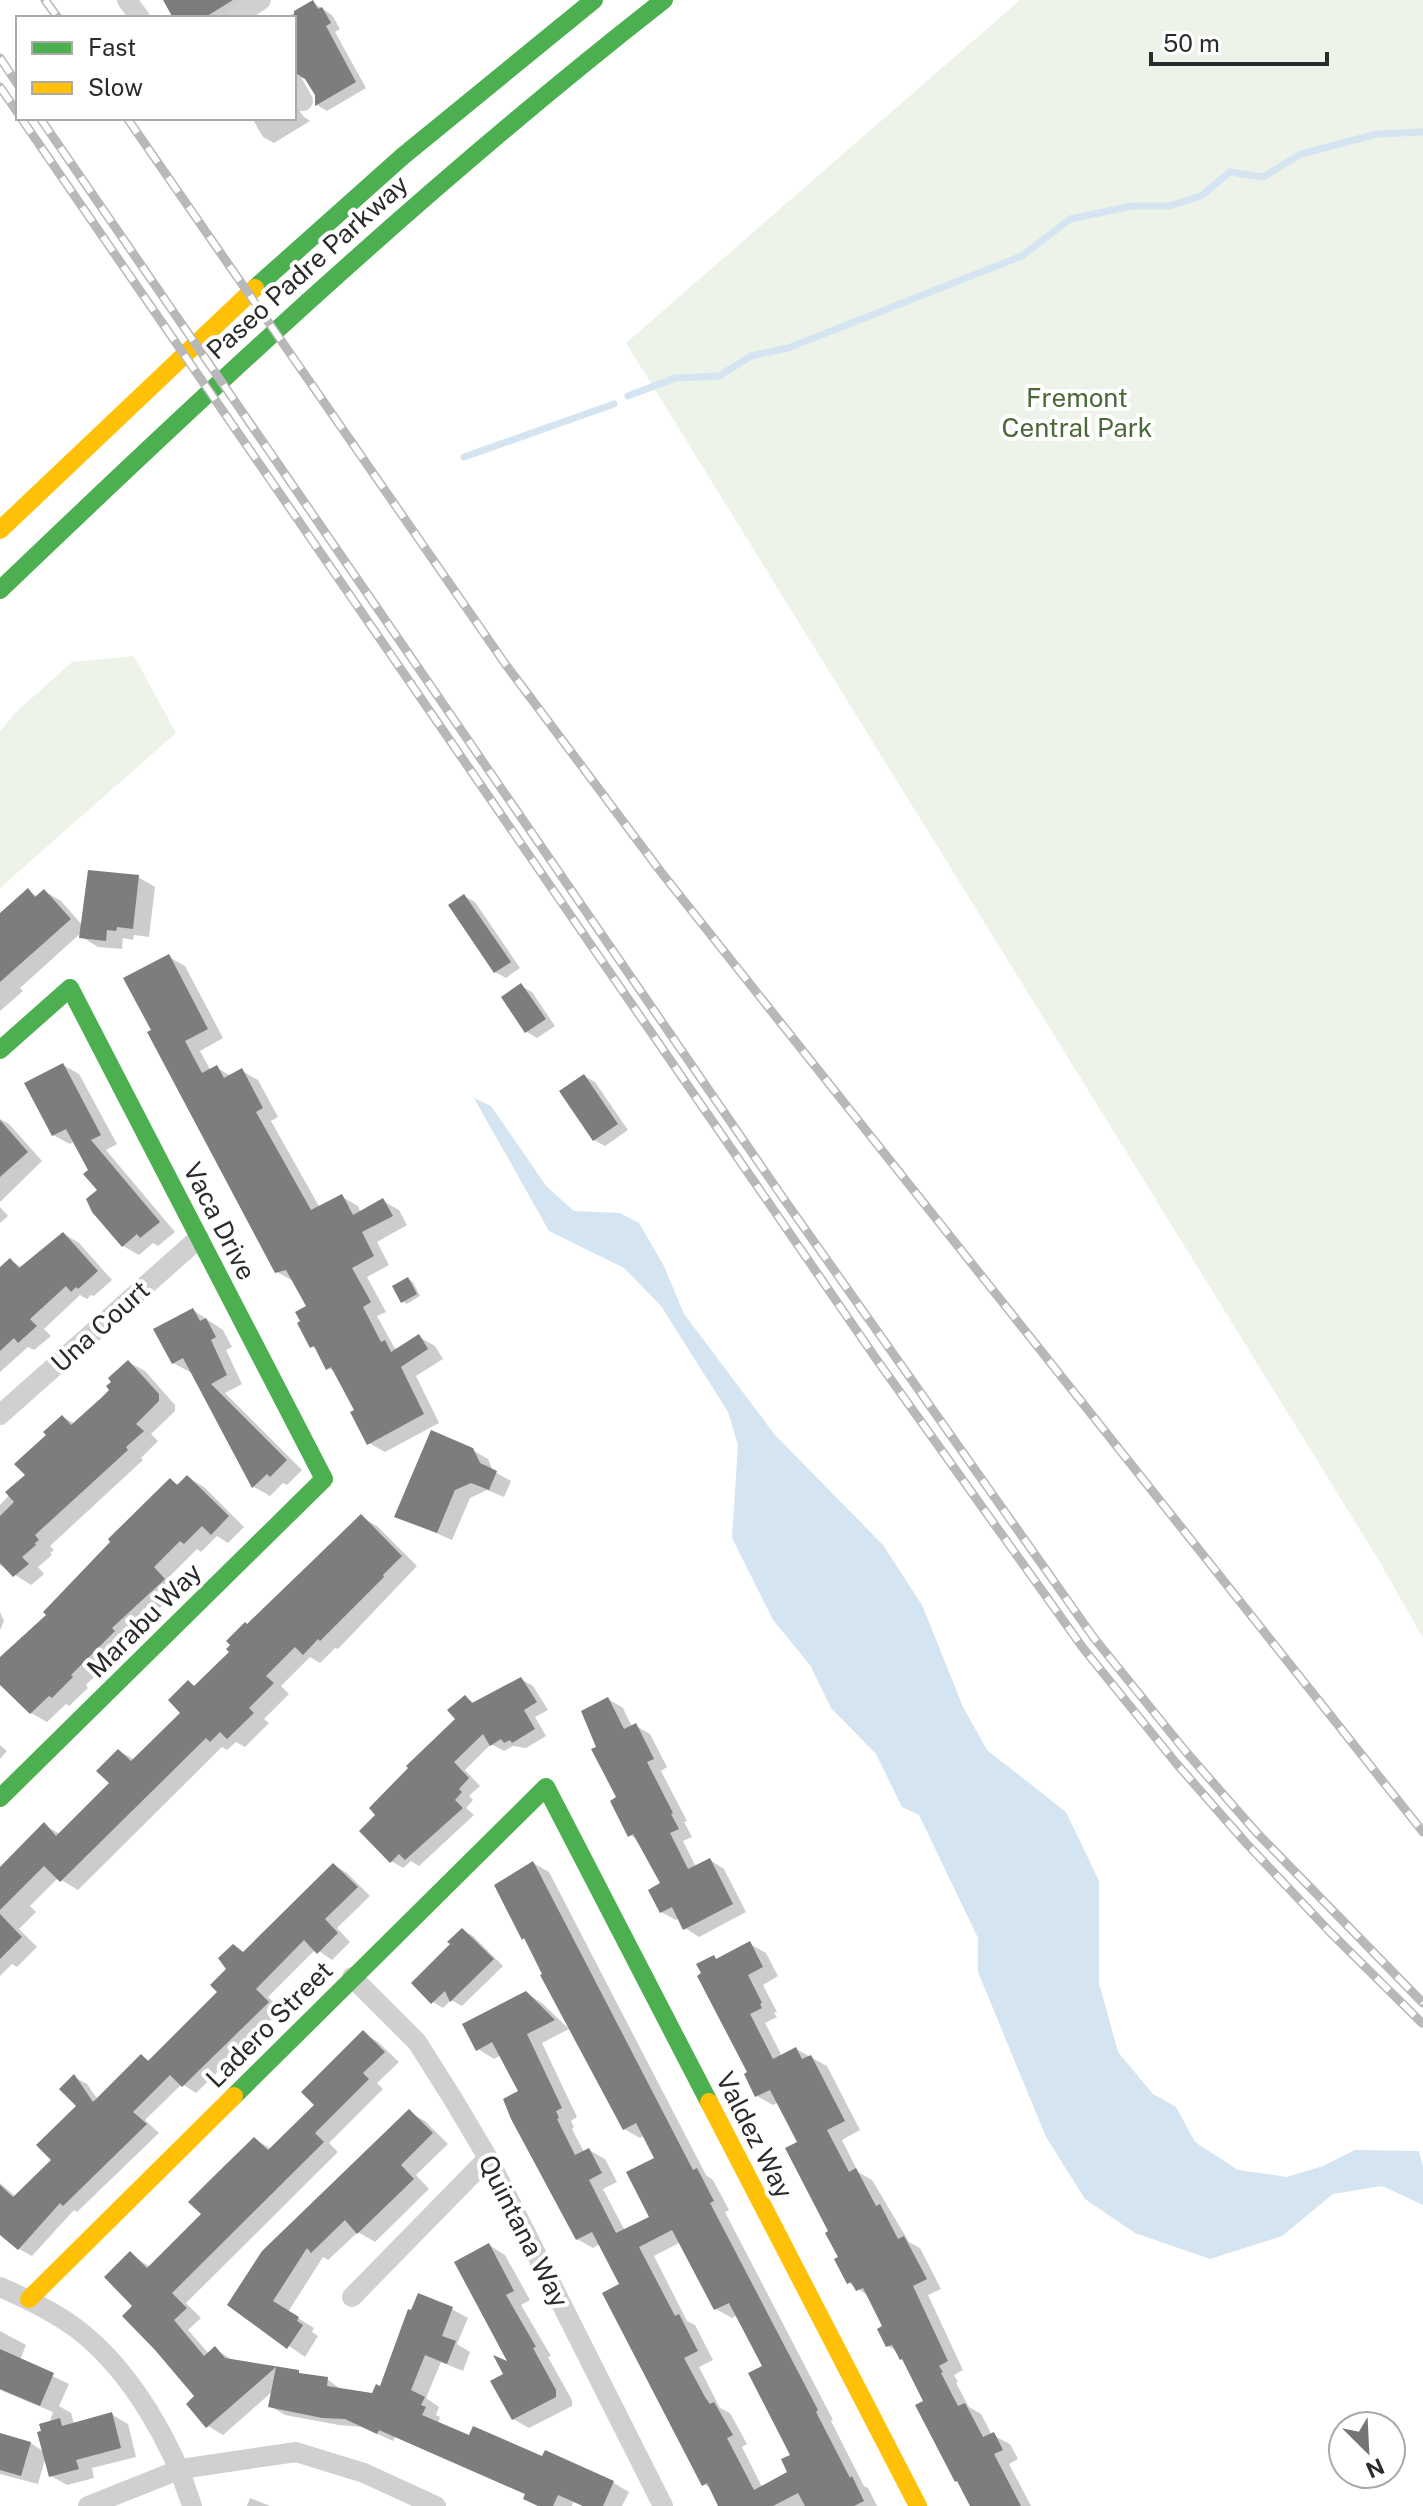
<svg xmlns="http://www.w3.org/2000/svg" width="1423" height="2506" font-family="'Public Sans',sans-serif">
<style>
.green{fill:#eef3ea}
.water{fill:#d5e4f1}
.shadow{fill:#0003;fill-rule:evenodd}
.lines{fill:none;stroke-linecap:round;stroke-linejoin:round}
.stream{stroke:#d5e4f1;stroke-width:7}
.building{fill:#7d7d7d;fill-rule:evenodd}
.street{stroke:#d0d0d0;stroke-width:20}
.fast{stroke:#4caf50;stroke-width:18}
.slow{stroke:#ffc107;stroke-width:18}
.rail-casing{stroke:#b8b8b8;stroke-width:9}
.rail{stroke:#fff;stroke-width:6;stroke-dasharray:18;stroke-linecap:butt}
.labels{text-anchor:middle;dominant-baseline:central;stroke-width:8;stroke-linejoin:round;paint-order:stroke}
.street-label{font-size:26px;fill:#2b2b2b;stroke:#fff}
.park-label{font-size:26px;fill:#4b6838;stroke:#fff}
</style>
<rect width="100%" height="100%" fill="#fff"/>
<path class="green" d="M 1020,0 L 1423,0 L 1423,1638 L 1378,1559 L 626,343 Z
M 134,656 L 176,733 L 0,888 L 0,731 L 15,713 L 72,662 Z"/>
<path class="water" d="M 474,1098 L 491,1106 L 547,1187 L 574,1211 L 620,1213 L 639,1223 L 664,1266 L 684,1314 L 775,1435 L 883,1545 L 922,1605 L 963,1707 L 987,1750 L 1066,1812 L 1099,1881 L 1099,1983 L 1118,2052 L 1153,2094 L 1176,2107 L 1195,2142 L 1238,2170 L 1287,2177 L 1323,2166 L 1355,2150 L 1419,2151 L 1423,2167 L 1423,2205 L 1382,2186 L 1333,2194 L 1282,2236 L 1210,2259 L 1135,2233 L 1085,2199 L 1046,2137 L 978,1972 L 978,1938 L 919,1815 L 902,1807 L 876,1754 L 831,1708 L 810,1665 L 773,1620 L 732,1538 L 738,1445 L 728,1412 L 661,1306 L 624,1268 L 549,1231 Z"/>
<path class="shadow" d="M 165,0 L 253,0 L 223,18 L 176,18 Z
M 312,2 L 332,15 L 340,29 L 335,32 L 366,88 L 327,111 L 317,105 L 317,95 L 307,77 L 298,79 L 294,84 L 294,18 L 286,18 Z
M 294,101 L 303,116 L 310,121 L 274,143 L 263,137 L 252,118 L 294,118 Z
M 138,877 L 155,887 L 149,937 L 134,935 L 133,940 L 123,938 L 122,949 L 98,947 L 82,937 L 82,932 L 20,988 L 23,991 L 0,1011 L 0,916 L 28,891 L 38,897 L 44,891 L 61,901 L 83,926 Z
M 464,896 L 475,902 L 520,968 L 506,978 L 495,972 Z
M 169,957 L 185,966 L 223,1038 L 200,1051 L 211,1071 L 217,1068 L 231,1076 L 242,1071 L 258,1080 L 278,1117 L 271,1121 L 320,1208 L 342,1197 L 358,1206 L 361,1213 L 383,1201 L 399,1210 L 407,1225 L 377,1242 L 389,1265 L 367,1277 L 386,1312 L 377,1316 L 394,1347 L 398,1350 L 419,1337 L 435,1346 L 443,1359 L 416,1376 L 439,1423 L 385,1452 L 369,1443 L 357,1411 L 337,1373 L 328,1368 L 318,1350 L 312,1346 L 308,1307 L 293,1281 L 277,1272 L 154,1031 Z
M 521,986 L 532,992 L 555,1026 L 537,1038 L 527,1032 Z
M 63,1065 L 79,1074 L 117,1144 L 106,1150 L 175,1232 L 158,1246 L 153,1243 L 139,1255 L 123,1246 L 75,1141 L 70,1144 L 53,1135 Z
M 584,1076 L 595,1082 L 628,1130 L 605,1146 L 594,1140 Z
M 0,1119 L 9,1124 L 42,1161 L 0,1202 Z
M 0,1207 L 8,1216 L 0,1223 Z
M 64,1234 L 79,1243 L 112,1280 L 94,1296 L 91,1295 L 87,1299 L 80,1295 L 44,1329 L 51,1336 L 34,1350 L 28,1347 L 0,1372 L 0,1269 L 10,1260 L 23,1268 Z
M 408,1279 L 413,1282 L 420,1296 L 407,1304 L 402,1301 Z
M 193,1310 L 223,1330 L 232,1347 L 226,1350 L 242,1384 L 225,1393 L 302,1470 L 287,1485 L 283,1483 L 270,1496 L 254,1487 L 192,1371 L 190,1372 L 173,1363 Z
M 128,1362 L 145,1371 L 175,1405 L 175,1411 L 151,1434 L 158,1441 L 141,1458 L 143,1460 L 50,1546 L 54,1550 L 50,1553 L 52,1555 L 38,1567 L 44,1574 L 31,1585 L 0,1565 L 0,1505 L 28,1475 L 49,1436 L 63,1417 L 75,1424 L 112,1390 Z
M 472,1450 L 488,1459 L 493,1471 L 511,1481 L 504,1497 L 487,1490 L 470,1498 L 452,1540 L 397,1516 Z
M 187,1477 L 204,1487 L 244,1527 L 228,1543 L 217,1536 L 201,1552 L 197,1549 L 169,1577 L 180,1589 L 127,1639 L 130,1642 L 86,1685 L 88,1688 L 69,1706 L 66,1704 L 47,1722 L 31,1713 L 0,1682 L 0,1661 L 48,1615 L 170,1480 L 179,1485 Z
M 361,1517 L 377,1526 L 417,1566 L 338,1649 L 335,1648 L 320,1663 L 310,1657 L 281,1686 L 289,1694 L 264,1719 L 269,1723 L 245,1747 L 236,1742 L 227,1750 L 222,1747 L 78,1890 L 58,1878 L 30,1906 L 36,1912 L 19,1929 L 37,1947 L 17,1967 L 12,1964 L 0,1976 L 0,1869 L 44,1825 L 60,1834 L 112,1783 L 119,1751 L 135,1760 L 183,1713 L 188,1682 L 196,1687 L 231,1652 L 248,1626 Z
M 0,1612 L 4,1621 L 0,1630 Z
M 521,1679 L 533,1686 L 548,1710 L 535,1717 L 546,1736 L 526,1748 L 513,1746 L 504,1751 L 491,1744 L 465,1770 L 480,1786 L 469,1796 L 473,1800 L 466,1808 L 474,1815 L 419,1866 L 411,1861 L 403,1868 L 391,1861 L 458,1719 L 465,1697 L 476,1704 Z
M 608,1699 L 623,1708 L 632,1727 L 636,1726 L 650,1734 L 667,1767 L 661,1771 L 687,1821 L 684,1822 L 692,1837 L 683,1841 L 696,1867 L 710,1860 L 724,1869 L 746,1912 L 699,1937 L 685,1928 L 679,1918 L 676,1920 L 661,1912 L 663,1884 L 639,1841 L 630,1835 L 619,1798 L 599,1747 Z
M 0,1745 L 7,1751 L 0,1759 Z
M 533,1863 L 549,1872 L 706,2175 L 713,2180 L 729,2210 L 725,2212 L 833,2420 L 831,2421 L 864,2486 L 868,2488 L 877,2506 L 721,2506 L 712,2489 L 704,2484 L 621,2285 L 600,2244 L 593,2248 L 577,2239 L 520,2092 L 501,2055 L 494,2059 L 478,2049 L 526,1993 L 542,2003 L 569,2029 L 542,2043 L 577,2117 L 571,2121 L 574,2127 L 572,2129 L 584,2152 L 589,2150 L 605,2159 L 617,2182 L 603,2189 L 625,2231 L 651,2218 L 656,2159 L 644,2136 L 640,2138 L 624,2129 L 528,1941 L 523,1938 ZM 681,2242 L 716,2309 L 732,2318 L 738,2315 L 765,2367 L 792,2456 L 790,2473 L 762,2487 L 742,2447 L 747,2444 L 730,2413 L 720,2408 L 699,2367 L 713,2360 L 695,2325 L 687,2321 L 654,2256 Z
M 334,1865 L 347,1873 L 370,1896 L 337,1928 L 350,1942 L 332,1960 L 316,1949 L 268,1997 L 281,2010 L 196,2093 L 182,2084 L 145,2120 L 159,2133 L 77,2212 L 74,2210 L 32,2256 L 19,2249 L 0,2232 L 0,2183 L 16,2197 L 54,2160 L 79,2106 L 74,2077 L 87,2084 L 98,2100 L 142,2056 L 150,2061 L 220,1992 L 245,1953 Z
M 462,1930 L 473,1936 L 503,1966 L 462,2006 L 451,2000 L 443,2008 L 433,2002 L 453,1944 Z
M 750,1944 L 766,1953 L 778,1976 L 763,1985 L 777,2012 L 774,2013 L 777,2017 L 765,2023 L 782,2056 L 796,2049 L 827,2066 L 860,2130 L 842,2140 L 858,2172 L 872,2180 L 909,2242 L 920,2248 L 941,2289 L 928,2295 L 963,2370 L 954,2375 L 958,2382 L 956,2383 L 969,2407 L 981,2414 L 992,2435 L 1010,2444 L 1018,2459 L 1009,2464 L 1031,2506 L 971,2506 L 906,2361 L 897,2351 L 888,2346 L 885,2326 L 870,2297 L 849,2283 L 800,2142 L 779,2102 L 773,2105 L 757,2096 L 714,1957 L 718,1960 Z
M 363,2033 L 378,2042 L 399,2062 L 377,2083 L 383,2089 L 329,2143 L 338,2152 L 186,2303 L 201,2318 L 188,2330 L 209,2354 L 215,2349 L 234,2361 L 298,2372 L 305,2376 L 327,2379 L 342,2390 L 373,2395 L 381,2389 L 419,2295 L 452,2309 L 468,2318 L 457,2344 L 470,2352 L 463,2371 L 441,2362 L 426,2398 L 439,2407 L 436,2415 L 440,2417 L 438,2423 L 470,2437 L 543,2459 L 546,2453 L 614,2483 L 629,2492 L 622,2506 L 583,2506 L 573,2502 L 572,2506 L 539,2506 L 527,2495 L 395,2437 L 393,2441 L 362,2427 L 339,2425 L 285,2415 L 270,2406 L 273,2391 L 223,2435 L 208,2426 L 197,2397 L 135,2306 L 130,2254 L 150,2267 L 203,2214 L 255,2139 L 271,2149 L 316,2105 Z
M 409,2112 L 425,2121 L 448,2144 L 416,2175 L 429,2189 L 375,2242 L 358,2232 L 328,2260 L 323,2257 L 288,2312 L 314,2328 L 312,2332 L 318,2336 L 305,2357 L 230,2305 Z
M 489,2245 L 505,2255 L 530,2300 L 521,2305 L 551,2356 L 548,2357 L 572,2400 L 572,2406 L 529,2428 L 513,2419 L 506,2375 L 511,2365 Z
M 0,2331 L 26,2345 L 20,2360 L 69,2384 L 59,2406 L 71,2413 L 74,2424 L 111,2414 L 128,2424 L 136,2457 L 92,2468 L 94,2478 L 67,2485 L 51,2476 L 46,2456 L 38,2484 L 0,2474 L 0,2435 L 31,2443 L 44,2452 L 39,2431 L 46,2433 L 53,2412 L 0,2390 Z
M 250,2498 L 270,2506 L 247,2506 Z"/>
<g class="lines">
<path class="stream" d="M 628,396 L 675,378 L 719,376 L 751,356 L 788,348 L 1022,256 L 1070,219 L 1132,206 L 1169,206 L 1201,196 L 1230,172 L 1263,177 L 1301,154 L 1377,134 L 1423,132
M 464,457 L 614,404"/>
</g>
<path class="building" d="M 163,0 L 233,0 L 204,18 L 173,18 Z
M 313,0 L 318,9 L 322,7 L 331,23 L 326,26 L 356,82 L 315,106 L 315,95 L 305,79 L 294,72 L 294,11 Z
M 88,870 L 139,875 L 133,929 L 117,927 L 116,931 L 107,930 L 106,941 L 79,938 Z
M 28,888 L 35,897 L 44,889 L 71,919 L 0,982 L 0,913 Z
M 464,894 L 511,962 L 494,973 L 448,905 Z
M 169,954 L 208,1029 L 185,1041 L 202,1073 L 217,1065 L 224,1078 L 242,1068 L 263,1108 L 256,1112 L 311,1210 L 342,1194 L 353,1215 L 383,1198 L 393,1216 L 362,1232 L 374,1256 L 352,1268 L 371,1302 L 363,1307 L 381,1342 L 385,1340 L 391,1352 L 419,1334 L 428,1349 L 401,1367 L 424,1414 L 367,1445 L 350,1412 L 354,1410 L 331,1367 L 326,1370 L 314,1346 L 310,1348 L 297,1323 L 300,1321 L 295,1312 L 306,1306 L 286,1270 L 275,1273 L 147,1032 L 151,1030 L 123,978 Z
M 521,983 L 546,1019 L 525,1033 L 501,997 Z
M 63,1063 L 101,1135 L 91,1140 L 160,1222 L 140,1238 L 137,1234 L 122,1247 L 92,1212 L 86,1199 L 97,1190 L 83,1174 L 88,1170 L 66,1129 L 52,1136 L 24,1083 Z
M 584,1074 L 618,1124 L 593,1141 L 559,1091 Z
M 0,1120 L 28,1152 L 0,1177 Z
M 63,1232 L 98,1271 L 78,1289 L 76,1287 L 71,1292 L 66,1286 L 30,1319 L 37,1326 L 18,1343 L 14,1338 L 0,1351 L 0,1267 L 10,1258 L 19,1268 Z
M 408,1277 L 417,1294 L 401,1303 L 392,1286 Z
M 193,1308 L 200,1321 L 206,1318 L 216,1337 L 211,1340 L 227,1375 L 211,1384 L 287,1460 L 270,1477 L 267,1474 L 252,1488 L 183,1358 L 172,1364 L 153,1329 Z
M 128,1360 L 159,1394 L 159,1401 L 136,1424 L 144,1431 L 126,1447 L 128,1450 L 35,1535 L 39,1540 L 35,1543 L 36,1545 L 22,1557 L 29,1564 L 13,1577 L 0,1563 L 0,1516 L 14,1502 L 5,1492 L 25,1475 L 14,1464 L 46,1435 L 43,1432 L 62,1415 L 71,1425 L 100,1399 L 109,1390 L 106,1386 L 111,1382 L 108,1378 Z
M 431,1430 L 473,1448 L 480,1463 L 497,1471 L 489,1490 L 471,1483 L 455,1490 L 437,1533 L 394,1517 Z
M 187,1475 L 229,1516 L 211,1535 L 202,1526 L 184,1544 L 180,1541 L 154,1567 L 165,1579 L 112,1628 L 115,1631 L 71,1675 L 73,1677 L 52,1698 L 49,1696 L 30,1714 L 0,1685 L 0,1657 L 46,1615 L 43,1612 L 110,1542 L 108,1539 L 170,1478 L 177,1485 Z
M 361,1514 L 402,1556 L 383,1575 L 384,1577 L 320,1641 L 318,1639 L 303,1655 L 295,1647 L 266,1676 L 274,1683 L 249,1708 L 254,1713 L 227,1739 L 220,1732 L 210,1742 L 206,1738 L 60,1882 L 44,1866 L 0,1910 L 0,1867 L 44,1822 L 56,1836 L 109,1783 L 96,1771 L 118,1749 L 131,1761 L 180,1713 L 168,1700 L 188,1680 L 194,1686 L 229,1652 L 226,1649 L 230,1645 L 226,1641 L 245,1622 L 247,1624 Z
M 521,1677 L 537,1702 L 524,1710 L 535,1729 L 512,1743 L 510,1740 L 504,1743 L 501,1739 L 490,1746 L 483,1734 L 454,1762 L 469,1778 L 459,1789 L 462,1792 L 455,1800 L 463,1808 L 405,1860 L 399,1854 L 390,1863 L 359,1831 L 375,1815 L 369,1808 L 408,1768 L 406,1766 L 455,1719 L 447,1710 L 465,1695 L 472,1703 Z
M 608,1697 L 624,1729 L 636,1723 L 654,1759 L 647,1762 L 673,1813 L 671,1814 L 679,1829 L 670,1833 L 688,1869 L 710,1858 L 733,1904 L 683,1930 L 672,1907 L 660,1913 L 648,1890 L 660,1883 L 633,1834 L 628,1837 L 610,1801 L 616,1797 L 591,1749 L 596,1747 L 581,1711 Z
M 533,1861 L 693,2170 L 697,2168 L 714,2201 L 710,2203 L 818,2410 L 816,2412 L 850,2478 L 852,2476 L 864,2501 L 854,2506 L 805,2506 L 798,2493 L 773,2506 L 718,2506 L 707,2483 L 702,2486 L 602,2293 L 619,2284 L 592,2232 L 576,2240 L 511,2119 L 503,2099 L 518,2091 L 492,2042 L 476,2051 L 462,2024 L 526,1991 L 555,2020 L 527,2034 L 562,2108 L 556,2111 L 559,2118 L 557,2119 L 575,2155 L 589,2148 L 602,2173 L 589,2180 L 616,2233 L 649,2217 L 626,2172 L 654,2158 L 636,2123 L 623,2130 L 540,1975 L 542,1974 L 524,1938 L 522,1940 L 494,1885 ZM 672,2230 L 714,2310 L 729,2303 L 762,2366 L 748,2373 L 790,2455 L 781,2459 L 787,2472 L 754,2490 L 727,2438 L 733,2435 L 714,2402 L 710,2404 L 705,2397 L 684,2358 L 698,2351 L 679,2314 L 675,2316 L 639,2247 Z
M 333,1863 L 358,1887 L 325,1919 L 338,1933 L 317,1954 L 304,1940 L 256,1989 L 269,2002 L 182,2087 L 170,2075 L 133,2112 L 147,2124 L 63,2206 L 60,2203 L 18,2250 L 0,2235 L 0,2185 L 13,2197 L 51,2160 L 36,2145 L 76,2106 L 59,2089 L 74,2074 L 93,2102 L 141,2054 L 148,2061 L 217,1992 L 210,1985 L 226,1969 L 218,1958 L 233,1944 L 243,1952 Z
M 0,1914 L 22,1937 L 0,1959 Z
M 462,1928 L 494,1959 L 450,2002 L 445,1991 L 431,2004 L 411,1983 L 450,1944 L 447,1942 Z
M 750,1941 L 763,1967 L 748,1975 L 762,2003 L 760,2004 L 762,2008 L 750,2014 L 773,2059 L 796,2047 L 802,2059 L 811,2055 L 845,2121 L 827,2130 L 849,2172 L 856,2168 L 876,2206 L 880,2204 L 898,2239 L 904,2236 L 927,2279 L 913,2286 L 948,2361 L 939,2366 L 943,2372 L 941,2373 L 958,2406 L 965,2403 L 983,2437 L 994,2432 L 1003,2450 L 994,2454 L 1021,2506 L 970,2506 L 957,2481 L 955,2482 L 915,2405 L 923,2401 L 902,2359 L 900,2360 L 892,2345 L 886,2347 L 877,2329 L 882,2326 L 863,2288 L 856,2291 L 851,2282 L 847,2284 L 834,2259 L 838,2257 L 825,2233 L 828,2231 L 785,2148 L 797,2142 L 770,2090 L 755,2097 L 744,2074 L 747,2072 L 697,1976 L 701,1973 L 696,1964 L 714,1955 L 716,1959 Z
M 363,2030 L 385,2052 L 363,2073 L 369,2079 L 315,2133 L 324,2142 L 172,2293 L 187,2308 L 174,2320 L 204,2356 L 215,2346 L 225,2358 L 299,2370 L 299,2373 L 328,2377 L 327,2386 L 372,2393 L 376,2384 L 380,2386 L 408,2309 L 411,2310 L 418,2293 L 453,2307 L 442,2336 L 456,2341 L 447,2364 L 425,2355 L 411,2390 L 425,2397 L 421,2405 L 426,2407 L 422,2415 L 469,2435 L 473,2426 L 542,2456 L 545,2450 L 614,2481 L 603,2506 L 583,2506 L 558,2495 L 553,2506 L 538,2506 L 523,2499 L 525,2494 L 379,2430 L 377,2434 L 345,2419 L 322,2418 L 268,2407 L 276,2367 L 206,2428 L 186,2404 L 194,2396 L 155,2350 L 122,2316 L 132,2306 L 104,2277 L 130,2251 L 147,2268 L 201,2214 L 188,2202 L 210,2180 L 254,2137 L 268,2150 L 314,2105 L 301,2092 Z
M 409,2109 L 433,2133 L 401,2165 L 414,2179 L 357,2234 L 345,2220 L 311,2253 L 307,2248 L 273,2301 L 299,2317 L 297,2321 L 303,2325 L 287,2349 L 227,2305 L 262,2251 Z
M 489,2243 L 514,2291 L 506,2295 L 536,2347 L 533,2348 L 556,2390 L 556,2397 L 512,2420 L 490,2381 L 503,2374 L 493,2355 L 507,2361 L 454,2262 Z
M 0,2349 L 54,2373 L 40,2406 L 0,2389 Z
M 112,2412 L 121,2448 L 76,2460 L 79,2469 L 49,2477 L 37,2432 L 41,2431 L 39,2424 L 60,2418 L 62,2426 Z
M 0,2433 L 31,2442 L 21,2476 L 0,2470 Z"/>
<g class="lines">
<path class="street" d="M 127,0 L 140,18
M 233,18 L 261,0
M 294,85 L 303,101
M 0,1415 L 199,1238
M 352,1977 L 417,2042 L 453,2099 L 488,2158 L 663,2506
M 0,2287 C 27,2299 57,2313 81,2332 C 132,2373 173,2444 192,2506
M 352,2297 L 488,2158
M 88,2506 L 181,2469 L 296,2452 L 364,2473 L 436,2506"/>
<path class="fast" d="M 255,288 L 403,156 L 594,0
M 0,590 C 214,385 430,183 664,0
M 0,1050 L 70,988 L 324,1479 L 0,1798
M 234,2096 L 546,1787 L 709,2102"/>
<path class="slow" d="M 0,530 L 255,288
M 709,2102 L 918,2506
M 29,2299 L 234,2096"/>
<defs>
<path id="rail" d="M 45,0 L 58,18
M 0,58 L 18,85
M 0,87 L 18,113
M 21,118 L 877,1360 L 1083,1648 L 1176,1763 L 1246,1843 L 1329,1931 L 1422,2023
M 40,118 L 781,1195 L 1094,1638 L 1187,1753 L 1257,1833 L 1423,2003
M 127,118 L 506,665 L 661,872 L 1423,1832"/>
</defs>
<use href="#rail" class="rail-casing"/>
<use href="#rail" class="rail"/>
</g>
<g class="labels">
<g class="street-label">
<text transform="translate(307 267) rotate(-42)">Paseo Padre Parkway</text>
<text transform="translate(220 1221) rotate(63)">Vaca Drive</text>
<text transform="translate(100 1326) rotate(-42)">Una Court</text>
<text transform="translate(144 1620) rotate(-45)">Marabu Way</text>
<text transform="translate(269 2024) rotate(-45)">Ladero Street</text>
<text transform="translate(755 2135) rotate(63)">Valdez Way</text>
<text transform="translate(524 2231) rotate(63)">Quintana Way</text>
</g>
<g class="park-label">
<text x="1077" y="397">Fremont<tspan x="1077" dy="30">Central Park</tspan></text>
</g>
</g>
<rect x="16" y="16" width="280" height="104" fill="#ffffff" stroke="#aaaaaa" stroke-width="2"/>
<rect x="32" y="42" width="40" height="12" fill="#4caf50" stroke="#aaaaaa" stroke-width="2"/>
<text x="88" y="56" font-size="24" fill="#2b2b2b">Fast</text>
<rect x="32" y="82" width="40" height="12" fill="#ffc107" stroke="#aaaaaa" stroke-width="2"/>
<text x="88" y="96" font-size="24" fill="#2b2b2b">Slow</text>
<g transform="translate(1367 2450) rotate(156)"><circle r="38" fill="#ffffff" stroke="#aaaaaa" stroke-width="2"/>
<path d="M0-6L14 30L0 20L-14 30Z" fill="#757575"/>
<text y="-12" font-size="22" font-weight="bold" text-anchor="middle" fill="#2b2b2b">N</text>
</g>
<path d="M1151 52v12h176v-12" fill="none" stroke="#2b2b2b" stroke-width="4"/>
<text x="1163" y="52" font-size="24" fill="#2b2b2b" stroke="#ffffff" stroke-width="6" paint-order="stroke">50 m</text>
</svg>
